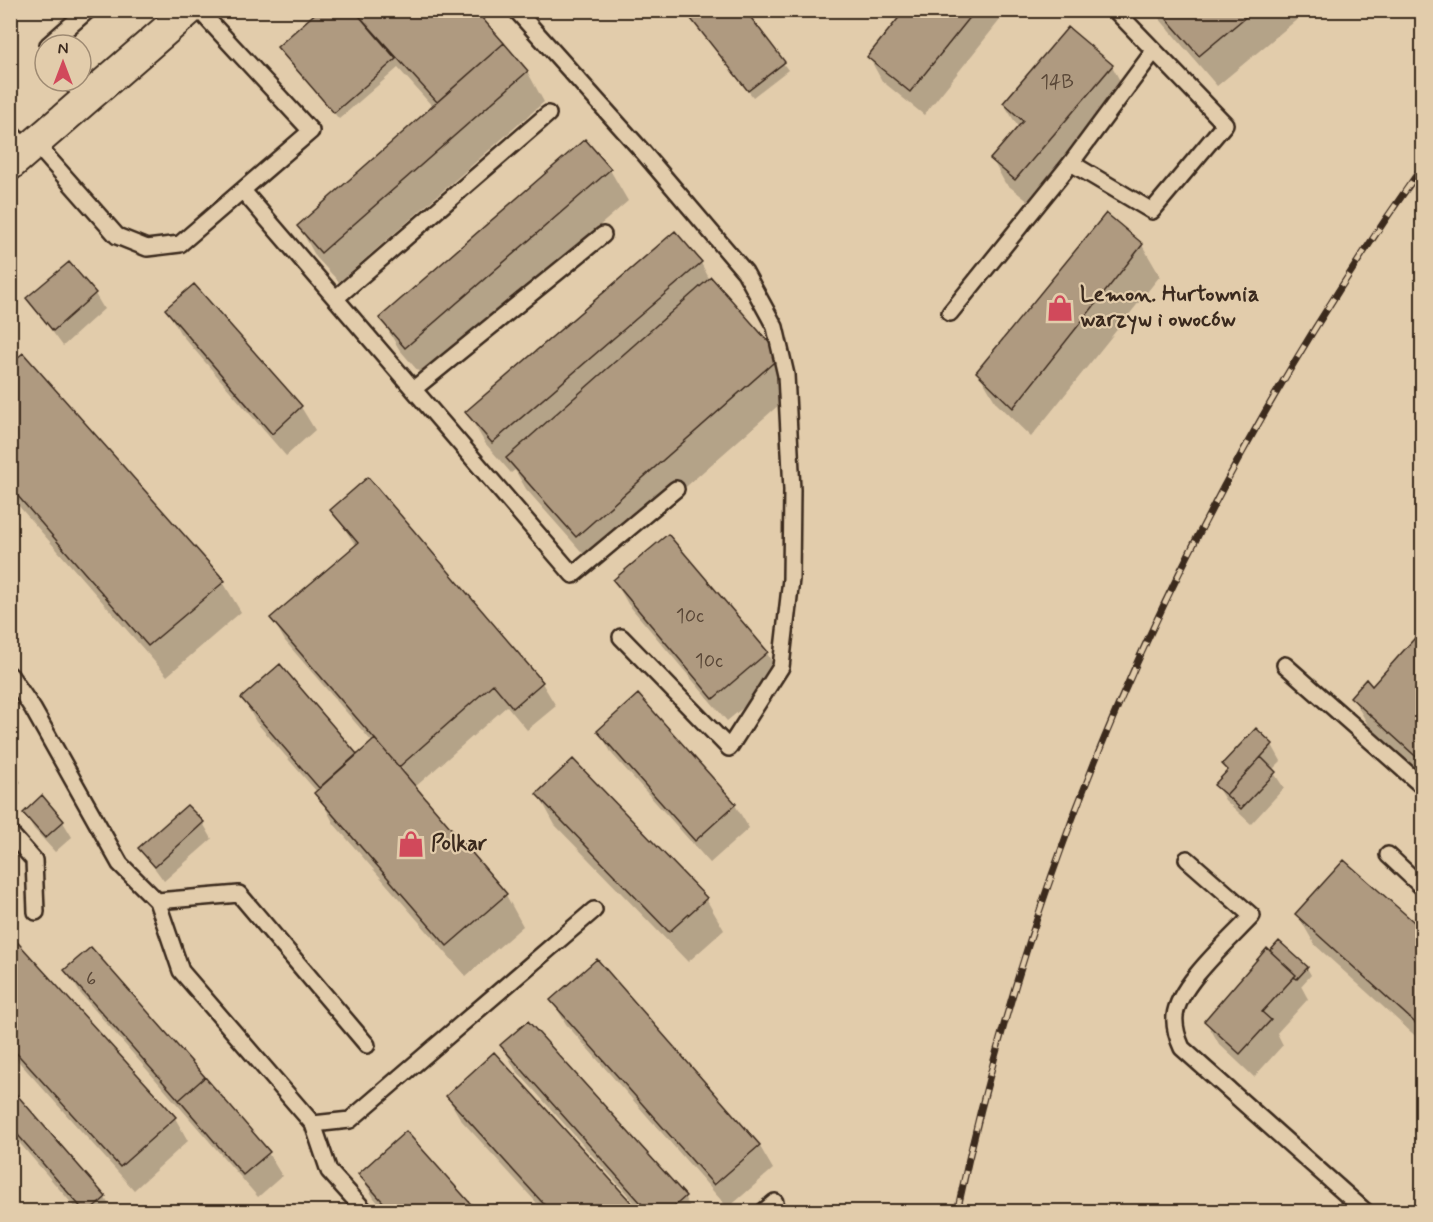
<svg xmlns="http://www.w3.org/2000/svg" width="1433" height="1222" font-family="Mynerve,sans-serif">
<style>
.shadow{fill:#0003;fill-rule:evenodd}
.building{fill:#af9a80;stroke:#3b2a1e;stroke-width:1.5}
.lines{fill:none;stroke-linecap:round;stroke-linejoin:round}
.lane-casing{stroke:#3b2a1e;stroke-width:20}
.street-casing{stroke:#3b2a1e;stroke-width:34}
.lane{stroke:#e2ccab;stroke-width:15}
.street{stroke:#e2ccab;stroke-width:30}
.rail-casing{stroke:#3b2a1e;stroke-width:7}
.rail{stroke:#e2ccab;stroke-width:4.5;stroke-dasharray:14;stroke-linecap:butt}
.labels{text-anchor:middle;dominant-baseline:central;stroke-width:4.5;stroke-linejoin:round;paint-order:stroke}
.number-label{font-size:20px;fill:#584636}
.poi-label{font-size:22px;font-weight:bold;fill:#3b2a1e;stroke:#e2ccab;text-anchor:start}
</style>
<rect width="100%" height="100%" fill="#e2ccab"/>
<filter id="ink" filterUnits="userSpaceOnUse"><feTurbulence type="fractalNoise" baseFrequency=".0167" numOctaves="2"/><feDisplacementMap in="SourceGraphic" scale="12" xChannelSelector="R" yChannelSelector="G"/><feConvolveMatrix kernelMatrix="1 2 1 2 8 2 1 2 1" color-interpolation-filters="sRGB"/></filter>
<g filter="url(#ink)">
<path class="shadow" d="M 321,10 L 474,10 L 527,71 L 544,102 L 339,282 L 316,257 L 299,226 L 433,107 L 398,68 L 339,119 L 279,47 Z
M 685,10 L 743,10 L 788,70 L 753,97 Z
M 907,10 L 1008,10 L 924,115 L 882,81 L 869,57 Z
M 1152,10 L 1296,10 L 1300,17 L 1217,86 Z
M 1112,66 L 1125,90 L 1029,202 L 1005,183 L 992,159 L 1018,127 L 1004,104 Z
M 585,141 L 610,170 L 628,201 L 424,378 L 399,349 L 381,318 Z
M 674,233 L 701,263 L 710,280 L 780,357 L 798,388 L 595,567 L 526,489 L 515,470 L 511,473 L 485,443 L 467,412 Z
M 1142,245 L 1160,276 L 1031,437 L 996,403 L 978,372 Z
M 95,294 L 104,309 L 63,346 L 28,299 Z
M 167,310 L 301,407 L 315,430 L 286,456 L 180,333 Z
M 10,366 L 223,582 L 241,612 L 167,676 L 10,496 Z
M 368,479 L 542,683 L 556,706 L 527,730 L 507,706 L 414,788 L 506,895 L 523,926 L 466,976 L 334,824 L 317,792 L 256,722 L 243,699 L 357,757 L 373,743 L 285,641 L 272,618 L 356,546 L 332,510 ZM 391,756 L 405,772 L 402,774 L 389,757 Z
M 668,536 L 767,653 L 780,677 L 727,721 L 628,604 L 615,581 Z
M 1422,632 L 1422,776 L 1370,728 L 1352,697 L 1372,688 Z
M 638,696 L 735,805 L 749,828 L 710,863 L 612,754 L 599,731 Z
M 1272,745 L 1281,761 L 1272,770 L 1284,788 L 1251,824 L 1225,800 L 1216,785 L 1228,772 L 1224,765 Z
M 573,761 L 706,899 L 724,930 L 688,962 L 555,825 L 538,794 Z
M 10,765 L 21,782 L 10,792 Z
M 42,797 L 63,822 L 72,837 L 55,852 L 34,829 L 25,813 Z
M 187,807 L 203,823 L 212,839 L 164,881 L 140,848 Z
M 1344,862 L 1422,931 L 1422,1042 L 1315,945 L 1297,914 Z
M 10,936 L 175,1118 L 188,1141 L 134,1190 L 10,1052 Z
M 1307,968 L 1311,975 L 1301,986 L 1308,999 L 1277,1033 L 1283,1045 L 1254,1077 L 1219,1044 L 1206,1021 Z
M 66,970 L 268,1153 L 282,1176 L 258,1197 L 80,993 Z
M 552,1000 L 759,1145 L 773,1169 L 728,1208 L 566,1024 Z
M 502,1046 L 684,1197 L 693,1212 L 643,1212 L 515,1069 Z
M 10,1089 L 105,1198 L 113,1212 L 79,1212 L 10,1132 Z
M 447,1096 L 638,1212 L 545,1212 L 461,1120 Z
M 360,1175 L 476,1212 L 386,1212 L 374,1198 Z"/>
<path class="building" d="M 319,10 L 354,10 L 396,59 L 334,113 L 277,47 Z
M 354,10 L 475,10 L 504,43 L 437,102 Z
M 684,10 L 745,10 L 785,62 L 748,91 Z
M 905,10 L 976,10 L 910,92 L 867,57 Z
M 1159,10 L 1254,10 L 1199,56 Z
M 1068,27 L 1113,65 L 1015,180 L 990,159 L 1023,121 L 1003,103 Z
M 504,43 L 528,71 L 321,253 L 297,226 Z
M 585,139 L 611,169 L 405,348 L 379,318 Z
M 1106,213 L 1143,244 L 1013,408 L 976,372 Z
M 675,231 L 702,262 L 492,443 L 465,412 Z
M 69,262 L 96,293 L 53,331 L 26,298 Z
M 711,277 L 781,356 L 576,537 L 506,458 Z
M 194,284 L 302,406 L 272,434 L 165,309 Z
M 23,353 L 225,581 L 148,646 L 10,487 L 10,364 Z
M 368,477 L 543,682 L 513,708 L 493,684 L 399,767 L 270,618 L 358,543 L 330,510 Z
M 668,534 L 768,652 L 713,699 L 613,580 Z
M 1422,630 L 1422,762 L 1350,697 L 1366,679 L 1372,686 Z
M 280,664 L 357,754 L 319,788 L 241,698 Z
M 638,694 L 736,804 L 695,841 L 597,731 Z
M 1256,728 L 1273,744 L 1226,795 L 1214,785 L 1228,770 L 1222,764 Z
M 375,739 L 507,894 L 447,946 L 314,793 Z
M 1261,757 L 1276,772 L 1241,809 L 1226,795 Z
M 573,759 L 707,898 L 669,932 L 536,794 Z
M 42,795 L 64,821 L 45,838 L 23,813 Z
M 187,805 L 204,822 L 155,867 L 138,848 Z
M 1344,860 L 1422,929 L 1422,1029 L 1295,914 Z
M 10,934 L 176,1117 L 120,1167 L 10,1046 Z
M 1279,941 L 1308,967 L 1297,979 L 1294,977 L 1296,975 L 1270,951 Z
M 91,947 L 205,1077 L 179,1100 L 64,970 Z
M 1267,948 L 1296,975 L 1262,1012 L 1271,1020 L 1240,1054 L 1204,1021 Z
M 597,959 L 760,1145 L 714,1185 L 550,1000 Z
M 528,1021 L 686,1196 L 668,1212 L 649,1212 L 500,1045 Z
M 494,1052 L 640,1212 L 551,1212 L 446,1096 Z
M 205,1077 L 270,1152 L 243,1175 L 179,1100 Z
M 10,1087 L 106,1197 L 89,1212 L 85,1212 L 10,1126 Z
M 406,1131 L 478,1212 L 392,1212 L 358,1174 Z"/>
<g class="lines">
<defs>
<path id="lane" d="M 516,10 L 643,152 L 745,272 L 775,327 L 786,375 L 792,490 L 791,579 L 781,667 L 729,748 L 621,637
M 1115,10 L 1225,124 L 1152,211 L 1071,163 L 1154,51
M 48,45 L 88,10
M 69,81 L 87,99
M 10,132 L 28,150
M 35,143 L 117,236 L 147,248 L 180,244 L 311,131 L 199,10
M 243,191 L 573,575 L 676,489
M 336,298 L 548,114
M 950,313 L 1071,163
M 415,388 L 603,235
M 1285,665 L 1422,786
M 10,675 L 33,709 L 120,864 L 157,901 L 181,971 L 313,1124 L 329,1171 L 366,1212
M 10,833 L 34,860 L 36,912
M 1388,855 L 1422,887
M 1187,859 L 1252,916 C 1231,939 1178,985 1175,1016 C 1174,1027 1177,1037 1182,1048 L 1366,1212
M 157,901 L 239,894 L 367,1045
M 313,1124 L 350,1120 L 594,910
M 763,1212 L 775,1202"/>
<path id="street" d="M 10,165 L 189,10"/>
</defs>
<use href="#lane" class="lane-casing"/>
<use href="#street" class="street-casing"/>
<use href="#lane" class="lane"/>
<use href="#street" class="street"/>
<defs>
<path id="rail" d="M 957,1212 C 1038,832 1198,483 1422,167"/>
</defs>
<use href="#rail" class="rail-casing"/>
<use href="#rail" class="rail"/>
</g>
</g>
<defs>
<symbol id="shop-bare" viewBox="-9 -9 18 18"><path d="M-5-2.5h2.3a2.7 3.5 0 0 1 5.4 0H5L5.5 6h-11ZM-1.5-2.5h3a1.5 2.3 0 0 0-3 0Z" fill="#d1495b" stroke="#e2ccab" stroke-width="2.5" paint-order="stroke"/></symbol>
</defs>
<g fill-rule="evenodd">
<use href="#shop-bare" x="1041" y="289" width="38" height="38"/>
<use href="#shop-bare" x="392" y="825" width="38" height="38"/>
</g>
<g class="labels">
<g class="number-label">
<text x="1057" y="82">14B</text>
<text x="690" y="616">10c</text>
<text x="709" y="661">10c</text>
<text x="91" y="979">6</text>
</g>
<g class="poi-label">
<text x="1080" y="295">Lemon. Hurtownia<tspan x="1080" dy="25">warzyw i owoców</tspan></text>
<text x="431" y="844">Polkar</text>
</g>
</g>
<rect width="1433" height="1222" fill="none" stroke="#e2ccab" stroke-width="36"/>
<rect x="18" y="18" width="1397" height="1186" fill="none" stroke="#3b2a1e" stroke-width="2" filter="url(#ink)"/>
<g transform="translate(63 63)"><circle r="28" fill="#e2ccab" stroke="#9f8b73" stroke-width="1.5"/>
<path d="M0-4.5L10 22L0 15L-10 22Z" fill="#d1495b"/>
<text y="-9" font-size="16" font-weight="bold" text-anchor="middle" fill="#3b2a1e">N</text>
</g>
</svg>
